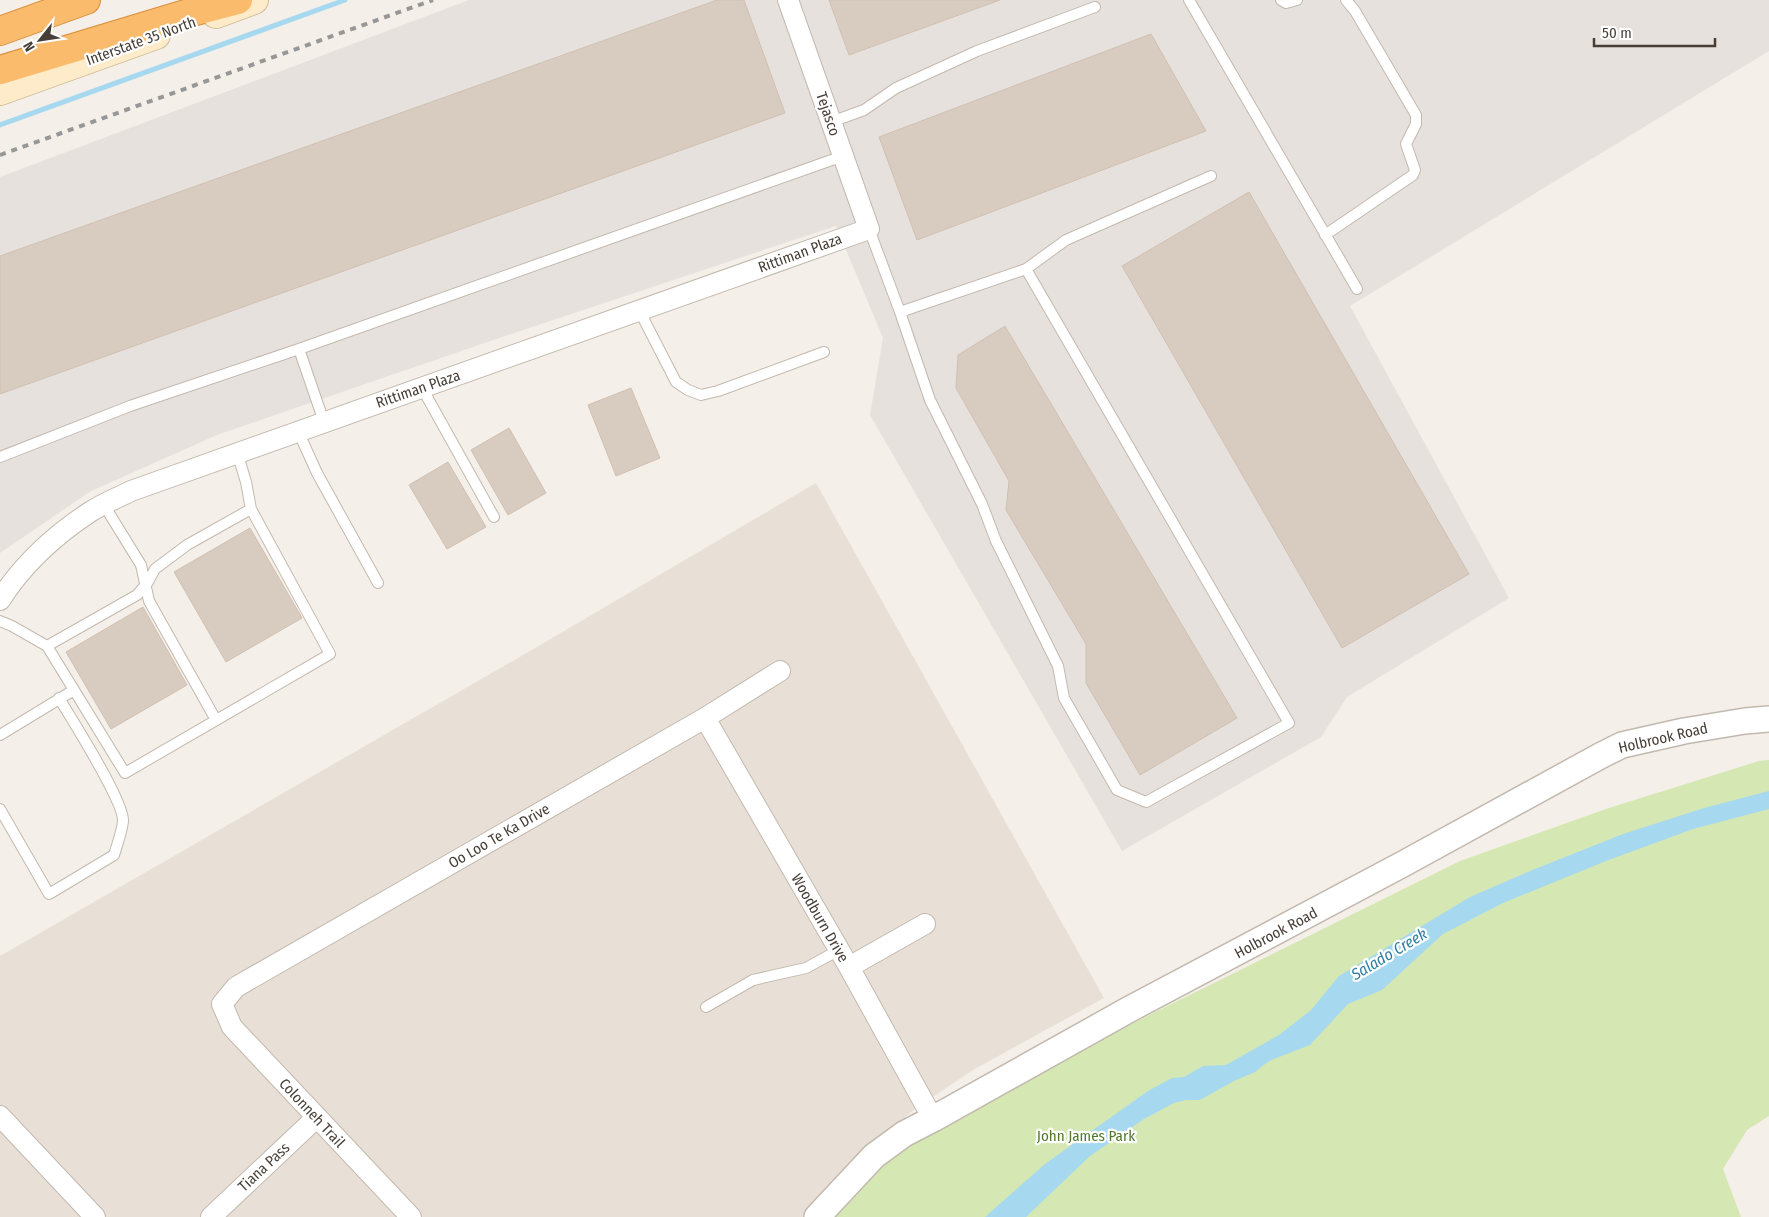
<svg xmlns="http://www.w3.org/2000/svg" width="1769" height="1217" font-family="'Fira Sans Condensed',sans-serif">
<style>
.residential{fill:#e8e0d7}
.industrial{fill:#e6e1dd}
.green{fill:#d5e7b2}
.water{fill:#a6d9ef}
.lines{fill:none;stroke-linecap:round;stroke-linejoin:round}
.stream{stroke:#a6d9ef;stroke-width:5}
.building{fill:#d8ccc1;stroke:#d0c0b1}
.service-casing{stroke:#c2b9ae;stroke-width:12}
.minor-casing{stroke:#c2b9ae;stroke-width:22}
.tertiary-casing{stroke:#c2b9ae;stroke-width:28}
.secondary-casing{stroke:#d2bd99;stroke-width:30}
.motorway-casing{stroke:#da8e3c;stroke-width:30}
.service{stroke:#fff;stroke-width:10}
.minor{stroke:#fff;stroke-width:20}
.tertiary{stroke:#fff;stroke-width:25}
.secondary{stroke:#fdebc9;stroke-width:28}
.motorway{stroke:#fabb6d;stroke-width:28}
.rail{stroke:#979797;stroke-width:4;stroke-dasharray:6 6;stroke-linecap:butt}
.labels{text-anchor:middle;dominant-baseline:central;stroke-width:4.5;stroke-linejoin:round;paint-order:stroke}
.street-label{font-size:15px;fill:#473f37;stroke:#fff}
.park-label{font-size:15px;fill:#51782b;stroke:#fff}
.water-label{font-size:16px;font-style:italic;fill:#2f7ea1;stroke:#fff}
</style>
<rect width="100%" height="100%" fill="#f4efe8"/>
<path class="residential" d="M 816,483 L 1104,998 L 973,1070 L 912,1111 L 859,1159 L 802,1217 L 0,1217 L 0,956 L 530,651 Z"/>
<path class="industrial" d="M 469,0 L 1769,0 L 1769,51 L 1350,306 L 1509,598 L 1347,697 L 1321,737 L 1122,851 L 870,415 L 883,338 L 836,226 L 502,337 L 217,435 L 91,491 L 0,553 L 0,177 Z"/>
<path class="green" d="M 1769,760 L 1769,1116 L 1747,1130 L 1723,1169 L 1741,1217 L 821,1217 L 933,1119 L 1121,1029 L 1460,861 L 1606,809 L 1759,761 Z"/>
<path class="water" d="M 1769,791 L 1769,809 L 1693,829 L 1606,861 L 1503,903 L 1443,934 L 1382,990 L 1348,1004 L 1310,1045 L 1269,1061 L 1255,1072 L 1234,1081 L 1200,1100 L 1186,1100 L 1174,1103 L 1144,1119 L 1090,1156 L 1026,1217 L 985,1217 L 1045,1164 L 1148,1091 L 1172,1078 L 1184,1077 L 1203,1066 L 1226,1065 L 1279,1035 L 1311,1010 L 1339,976 L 1470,897 L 1530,871 L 1623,834 L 1704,808 Z"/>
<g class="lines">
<path class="stream" d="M 0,125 L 345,0"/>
</g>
<path class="building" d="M 717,0 L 744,0 L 785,113 L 0,394 L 0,256 Z
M 829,0 L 1000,0 L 849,55 Z
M 1151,34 L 1206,131 L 917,240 L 879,137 Z
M 1249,192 L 1469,574 L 1342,648 L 1122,266 Z
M 1005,326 L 1237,718 L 1140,775 L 1086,683 L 1086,644 L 1006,510 L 1009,481 L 956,388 L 958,355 Z
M 631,388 L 660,458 L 616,476 L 588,405 Z
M 509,428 L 546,493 L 508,515 L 471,450 Z
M 448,462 L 486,527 L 447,549 L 409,485 Z
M 250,528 L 302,618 L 226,662 L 174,572 Z
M 143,607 L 187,685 L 111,729 L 66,652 Z"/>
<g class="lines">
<defs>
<path id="service" d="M 1189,0 L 1357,289
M 1281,0 L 1286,3 L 1297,0
M 831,122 L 864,110 L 896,88 L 977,51 L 1095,7
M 869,229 L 900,312 L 1026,269 L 1289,723 L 1146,802 L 1117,790 L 1064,698 L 1058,666 L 996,541 L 982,504 L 930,400 L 900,312
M 1325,235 L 1413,175 L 1415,170 L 1406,144 L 1416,124 L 1416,115 L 1355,11 L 1346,0
M 1026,269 L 1066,240 L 1211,176
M 639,310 L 676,382 L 688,390 L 701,395 L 718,391 L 824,352
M 422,388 L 494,517
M 324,422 L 299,349 L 843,156
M 298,431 L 317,473 L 378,583
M 0,457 L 130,406 L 299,349
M 104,505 L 141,565 L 149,601 L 216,720
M 0,621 L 12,626 L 47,646 L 125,773 L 330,654 L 251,509 L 246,482 L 237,452
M 47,646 L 137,595 L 148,582 L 155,569 L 187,545 L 251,509
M 0,735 L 74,690
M 0,809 L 49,894 L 114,855 C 117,845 122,832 123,821 C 124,801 72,720 59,698
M 706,1007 L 753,980 L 806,968 L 839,950"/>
<path id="minor" d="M 0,600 C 23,564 55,535 90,512 C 102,504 117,498 131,491 L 869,229 L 788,0
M 705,718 L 849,967 L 933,1119
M 849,967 L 925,924
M 0,1116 L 95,1217
M 211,1217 L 316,1118
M 411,1217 L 232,1027 L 222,1004 L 236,987 L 705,718 L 780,671"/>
<path id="tertiary" d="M 817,1217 L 874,1156 L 904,1134 L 933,1119 L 1128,1010 L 1403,864 L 1600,756 L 1622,745 L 1684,731 L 1745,721 L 1769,719"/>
<path id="secondary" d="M 216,14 L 254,0
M 0,91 L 156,35"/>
<path id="motorway" d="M 0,31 L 86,0
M 0,70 L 192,12 L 238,0"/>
</defs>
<use href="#service" class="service-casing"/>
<use href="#minor" class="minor-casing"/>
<use href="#tertiary" class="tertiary-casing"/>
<use href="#secondary" class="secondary-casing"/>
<use href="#motorway" class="motorway-casing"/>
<use href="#service" class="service"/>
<use href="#minor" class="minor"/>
<use href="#tertiary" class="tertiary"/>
<use href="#secondary" class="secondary"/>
<use href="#motorway" class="motorway"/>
<path class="rail" d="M 0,155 L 433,0"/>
</g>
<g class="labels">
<g class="street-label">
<text transform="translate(141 41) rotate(-20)">Interstate 35 North</text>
<text transform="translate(828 114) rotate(71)">Tejasco</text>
<text transform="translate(800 253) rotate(-20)">Rittiman Plaza</text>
<text transform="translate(418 389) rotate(-19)">Rittiman Plaza</text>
<text transform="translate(1663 738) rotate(-13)">Holbrook Road</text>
<text transform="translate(499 836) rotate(-30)">Oo Loo Te Ka Drive</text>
<text transform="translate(820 918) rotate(60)">Woodburn Drive</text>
<text transform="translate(1276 933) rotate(-28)">Holbrook Road</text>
<text transform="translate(312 1113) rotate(47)">Colonneh Trail</text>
<text transform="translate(264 1167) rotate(-43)">Tiana Pass</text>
</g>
<g class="park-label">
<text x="1086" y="1136">John James Park</text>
</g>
<g class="water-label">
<text transform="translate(1389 954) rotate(-31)">Salado Creek</text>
</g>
</g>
<g transform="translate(40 40) rotate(240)" stroke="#ffffff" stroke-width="4" paint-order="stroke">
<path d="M0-4L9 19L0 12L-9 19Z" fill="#473f37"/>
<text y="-8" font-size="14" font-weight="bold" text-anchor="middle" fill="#473f37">N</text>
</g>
<path d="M1594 38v8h121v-8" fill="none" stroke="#473f37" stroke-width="2.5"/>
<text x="1602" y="38" font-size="15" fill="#473f37" stroke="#ffffff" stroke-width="4" paint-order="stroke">50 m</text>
</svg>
